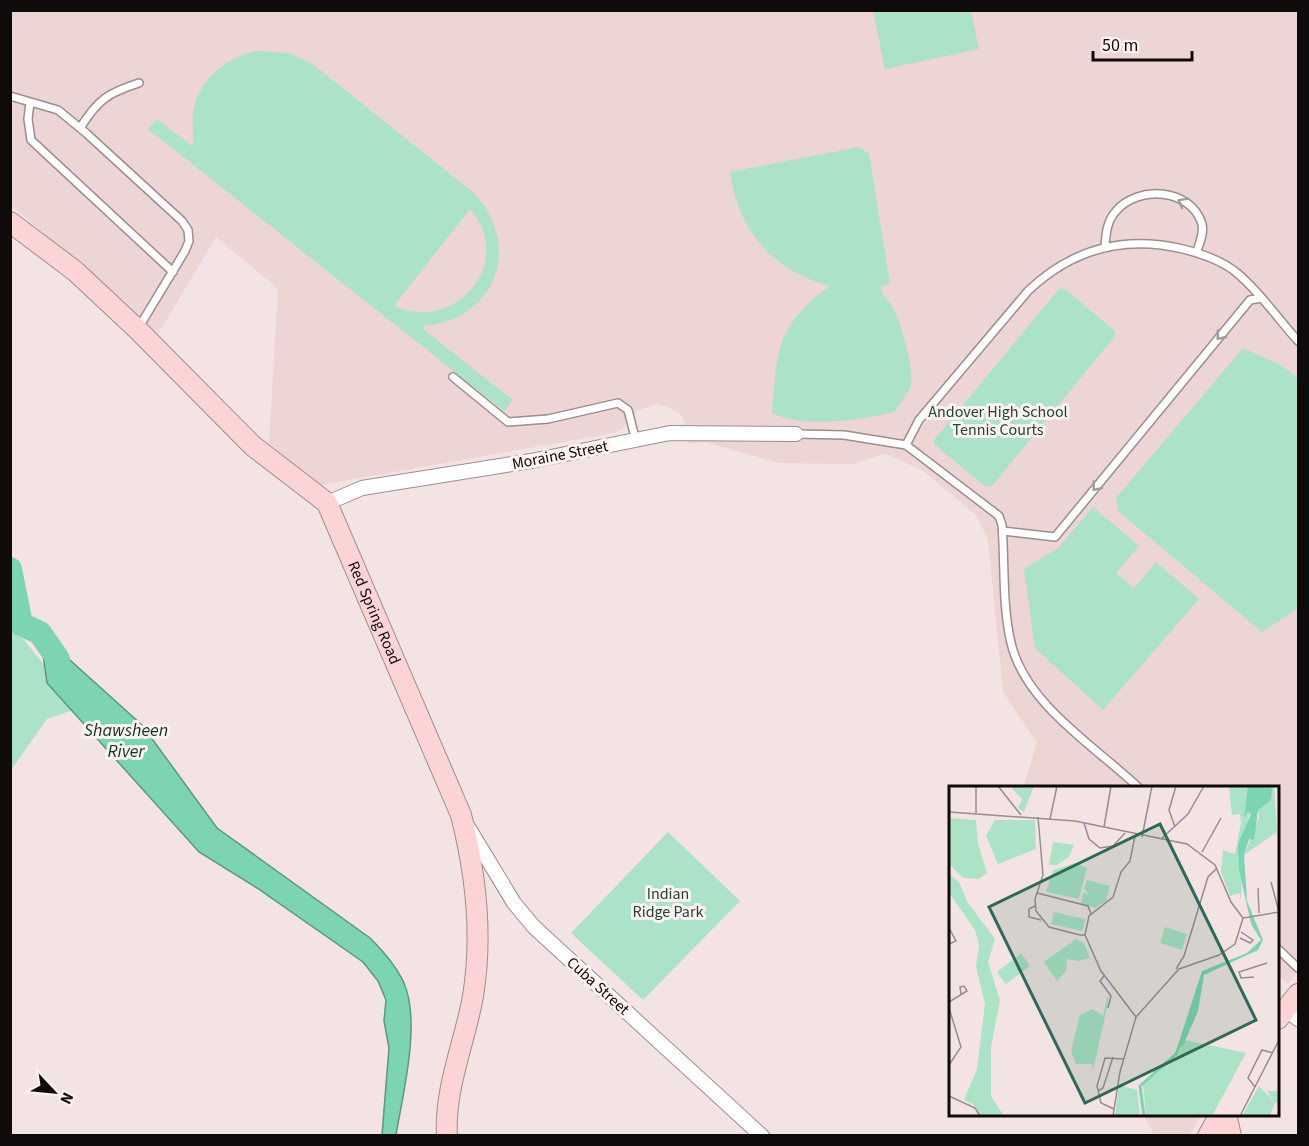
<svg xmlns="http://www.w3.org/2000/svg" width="1309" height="1146" font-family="'Source Sans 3',sans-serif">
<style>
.built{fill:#ecd5d4}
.green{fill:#abe2c8;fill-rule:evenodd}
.water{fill:#7cd5b0;stroke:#5c987e;stroke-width:1.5}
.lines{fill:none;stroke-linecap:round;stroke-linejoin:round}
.river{stroke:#7cd5b0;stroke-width:24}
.lane-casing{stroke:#9b8e8d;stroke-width:10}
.street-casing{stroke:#9b8e8d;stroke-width:16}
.secondary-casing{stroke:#9b8e8d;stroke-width:22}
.lane{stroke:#fff;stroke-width:7}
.street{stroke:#fff;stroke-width:14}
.secondary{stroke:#fdd4d5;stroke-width:20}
.oneway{stroke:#9f9d9d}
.labels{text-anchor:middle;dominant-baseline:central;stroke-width:6;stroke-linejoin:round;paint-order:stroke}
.park-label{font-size:16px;fill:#1e4535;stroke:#fef2f1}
.street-label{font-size:16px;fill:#100b0b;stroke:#fef2f1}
.water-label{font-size:18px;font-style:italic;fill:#0c3526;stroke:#fef2f1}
.inset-river{fill:none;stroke:#7cd5b0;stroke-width:3}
.inset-road{fill:none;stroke:#988d8d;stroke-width:1.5}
.view{fill:#316a53;fill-opacity:0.15;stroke:#316a53;stroke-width:3}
.inset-edge{fill:none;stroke:#100b0b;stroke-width:3}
</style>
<rect width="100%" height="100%" fill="#f3e4e3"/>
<path class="built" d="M 10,11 L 1298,11 L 1298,972 L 1288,984 L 1278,976 L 1278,788 L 1023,787 L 1037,743 L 1003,692 L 988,540 L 976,515 L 922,470 L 885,454 L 852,464 L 779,463 L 704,442 L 688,444 L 684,420 L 680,414 L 669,407 L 656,404 L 637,411 L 623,428 L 614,433 L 315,486 L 269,443 L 278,289 L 216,237 L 158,334 L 11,205 Z
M 1144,1115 L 1201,1115 L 1189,1136 L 1154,1135 Z"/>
<path class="green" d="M 873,11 L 971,11 L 979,49 L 885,69 Z
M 257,51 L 289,53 L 314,65 L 474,193 C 523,246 496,319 425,326 L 423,329 L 513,400 L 504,411 L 148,129 L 157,119 L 192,146 C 195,137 191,124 193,113 C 198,80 226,57 257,51 ZM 470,209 C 516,261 457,334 394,306 Z
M 859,147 L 869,154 L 890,284 L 881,286 C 882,298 890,300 894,310 C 901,324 916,374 910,388 C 906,396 899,404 894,412 C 861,420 802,429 772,413 C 777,352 776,325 830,286 C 772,271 738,230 730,172 Z
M 1059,289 L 1065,289 L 1115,331 L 1115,336 L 992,486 L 986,487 L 934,444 L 934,440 Z
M 1243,348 L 1279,364 L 1298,378 L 1298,608 L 1262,632 L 1118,511 L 1116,498 Z
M 1093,507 L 1139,546 L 1116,573 L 1134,588 L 1156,562 L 1199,599 L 1103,710 L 1035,648 L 1024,569 L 1058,548 Z
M 11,629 L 24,640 L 79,708 L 47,719 L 11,770 Z
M 668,832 L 740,901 L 643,1000 L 571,933 Z"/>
<path class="water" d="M 40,633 L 142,725 L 217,828 L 370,938 C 383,951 396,965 404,983 C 421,1023 403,1093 396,1135 L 382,1135 L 389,1048 L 384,1021 L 386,1000 L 378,981 L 363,962 L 257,888 L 199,852 L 47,683 Z"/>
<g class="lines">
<path class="river" d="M 10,569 L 21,624 L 40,633 L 58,659"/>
<defs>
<path id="lane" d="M 10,96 L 58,110 L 86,133 L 182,221 L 188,230 L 189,241 L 185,251 L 139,327
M 30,102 L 28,119 L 31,140 L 173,272
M 80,128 C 98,100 107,93 139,83
M 1105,246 C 1106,233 1107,221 1116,211 C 1138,185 1191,188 1202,224 C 1204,233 1200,242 1197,251
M 453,377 L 508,422 L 548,419 L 618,403 L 628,410 L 636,441
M 796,434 L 844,435 L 906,445
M 1003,531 L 1055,537 L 1250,300 L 1261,298
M 1139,788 C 1095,746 1026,705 1011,643 C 1002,605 1005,563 1002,525 L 999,516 L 906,445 L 919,420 L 1028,291 C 1072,249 1124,235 1183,249 C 1202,254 1221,260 1237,273 C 1260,292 1278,319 1298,341
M 1278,949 L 1298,968"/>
<path id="street" d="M 327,503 L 362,488 L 531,461 L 670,433 L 796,434
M 468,827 L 514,903 L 534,927 L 762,1136
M 1286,1009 L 1298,1019"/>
<g id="secondary">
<path id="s1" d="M 10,222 L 75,271 L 137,329 L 253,446 L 327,503 L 461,815 C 476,874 483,935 473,996 C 465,1042 444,1089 447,1136"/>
<path d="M 1278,1019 L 1298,994"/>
<path d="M 1226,1114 L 1231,1136"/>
<path d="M 1208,1136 L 1220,1114"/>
</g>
</defs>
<use href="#lane" class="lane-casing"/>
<use href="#street" class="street-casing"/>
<use href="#secondary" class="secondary-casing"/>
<use href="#lane" class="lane"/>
<use href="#street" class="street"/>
<use href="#secondary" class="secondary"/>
</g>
<defs><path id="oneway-chevron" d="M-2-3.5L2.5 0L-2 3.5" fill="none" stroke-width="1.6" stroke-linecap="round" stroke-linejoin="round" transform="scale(1.5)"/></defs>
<g class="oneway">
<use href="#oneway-chevron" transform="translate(1182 202) rotate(-151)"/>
<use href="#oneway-chevron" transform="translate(1220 336) rotate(129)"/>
<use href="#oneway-chevron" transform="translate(1096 487) rotate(129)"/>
</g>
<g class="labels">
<g class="park-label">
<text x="998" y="412">Andover High School<tspan x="998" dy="18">Tennis Courts</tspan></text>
<text x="668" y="894">Indian<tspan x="668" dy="18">Ridge Park</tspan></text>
</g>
<g class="street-label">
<text transform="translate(560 455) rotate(-11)">Moraine Street</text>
<text stroke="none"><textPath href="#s1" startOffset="544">Red Spring Road</textPath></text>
<text transform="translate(598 986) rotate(42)">Cuba Street</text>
</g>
<g class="water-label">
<text x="126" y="730">Shawsheen<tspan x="126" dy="21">River</tspan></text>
</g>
</g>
<g transform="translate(949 786)">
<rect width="330" height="330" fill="#f3e4e3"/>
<path d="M 61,0 L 85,0 L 75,26 L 69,22 L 73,13 ZM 280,0 L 299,0 L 303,20 L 294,50 L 292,113 L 290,107 L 281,110 L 272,86 L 274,64 L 286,68 L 292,37 L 291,28 L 283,29 ZM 304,0 L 325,0 L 328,46 L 295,69 L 310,31 ZM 0,32 L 27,34 L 29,58 L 38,87 L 30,93 L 14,92 L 0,78 ZM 46,34 L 86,34 L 87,63 L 49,78 L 37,50 ZM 104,56 L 125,59 L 120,71 L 108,79 L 100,79 ZM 126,77 L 138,82 L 130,113 L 97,106 L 104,84 ZM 0,88 L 10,96 L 19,117 L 46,153 L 39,176 L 51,214 L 42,261 L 42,310 L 55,330 L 31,330 L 24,318 L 15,314 L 28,283 L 36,218 L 27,181 L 30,159 L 26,144 L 1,108 ZM 138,94 L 161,100 L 157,115 L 146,122 L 132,117 L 134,107 L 140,108 L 135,103 ZM 105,126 L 136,133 L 134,145 L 102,138 ZM 216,141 L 238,148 L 233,164 L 211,157 ZM 127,153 L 135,157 L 141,172 L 129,175 L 118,173 L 117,185 L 108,195 L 95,176 ZM 72,167 L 81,180 L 57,198 L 48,186 ZM 158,211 L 160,212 L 144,285 L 143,278 L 127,278 L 122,265 L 131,229 L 144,223 L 154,230 ZM 236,254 L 297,267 L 263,330 L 197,330 L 194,298 L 205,285 L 226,274 ZM 170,299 L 188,304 L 191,330 L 166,330 ZM 310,300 L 325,316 L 318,305 L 328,305 L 330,318 L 326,316 L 321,330 L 293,330 Z" fill="#abe2c8"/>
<path d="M 299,0 L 322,0 L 323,5 L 322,14 L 309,24 L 305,54 L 300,53 L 295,69 L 298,115 L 314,154 L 309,164 L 255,189 L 249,225 L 234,260 L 227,265 L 253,185 L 298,167 L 312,154 L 302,138 L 290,83 L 289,58 L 302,28 L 299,25 L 295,32 Z" fill="#7cd5b0"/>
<path class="inset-river" d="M 195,330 L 191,300 L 227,268 L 230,261"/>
<path class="inset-road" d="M 49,0 L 72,29M 0,26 L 126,35 L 238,58 L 266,79 L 282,116 L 294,132M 27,27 L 27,0M 89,31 L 94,89 L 86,113 L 87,125 L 100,141 L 131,149 L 136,149 L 140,130 L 164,111 L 172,86 L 181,75 L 186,50M 101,33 L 108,0M 135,37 L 140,53 L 151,62 L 164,60 L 176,47M 155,41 L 162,0M 226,41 L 220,24 L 227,0M 193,51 L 203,0M 212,53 L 239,28 L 255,0M 253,66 L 272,32M 322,96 L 330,126M 309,102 L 310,127M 88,107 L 139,120 L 142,128M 86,120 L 80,123 L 80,131 L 92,134M 294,132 L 330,126M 0,142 L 7,155 L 0,158M 136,149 L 152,185 L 187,231M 291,152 L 301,157 L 304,154 L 292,146M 227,183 L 235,170 L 259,91 L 268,82M 155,190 L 151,195 L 162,210 L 159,222M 305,191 L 292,192 L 290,186 L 318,177M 0,216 L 18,205 L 15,200 L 11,201 L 12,208M 0,222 L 12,261 L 0,279M 306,301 L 299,292 L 313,264 L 324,267M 149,305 L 154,302 L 164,271M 0,310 L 26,322 L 31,330M 165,323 L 152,317 L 148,300 L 156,272 L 175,273M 164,330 L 171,286 L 187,231 L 230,183 L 270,169 L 286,158 L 294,132M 291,330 L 330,254"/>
<path class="view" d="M 211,38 L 307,234 L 136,317 L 40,121 Z"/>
<rect width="330" height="330" class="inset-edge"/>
</g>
<rect width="1309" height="1146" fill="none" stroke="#100b0b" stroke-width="24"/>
<g transform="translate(54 1092) rotate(116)" stroke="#fef2f1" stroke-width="4.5" paint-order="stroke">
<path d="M0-4.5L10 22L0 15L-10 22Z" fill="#100b0b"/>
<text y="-9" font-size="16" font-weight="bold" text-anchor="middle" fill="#100b0b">N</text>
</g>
<path d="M1093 51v9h99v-9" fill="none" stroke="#100b0b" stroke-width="3"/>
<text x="1102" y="51" font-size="18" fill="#100b0b" stroke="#fef2f1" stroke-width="4.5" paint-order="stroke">50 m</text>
</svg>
